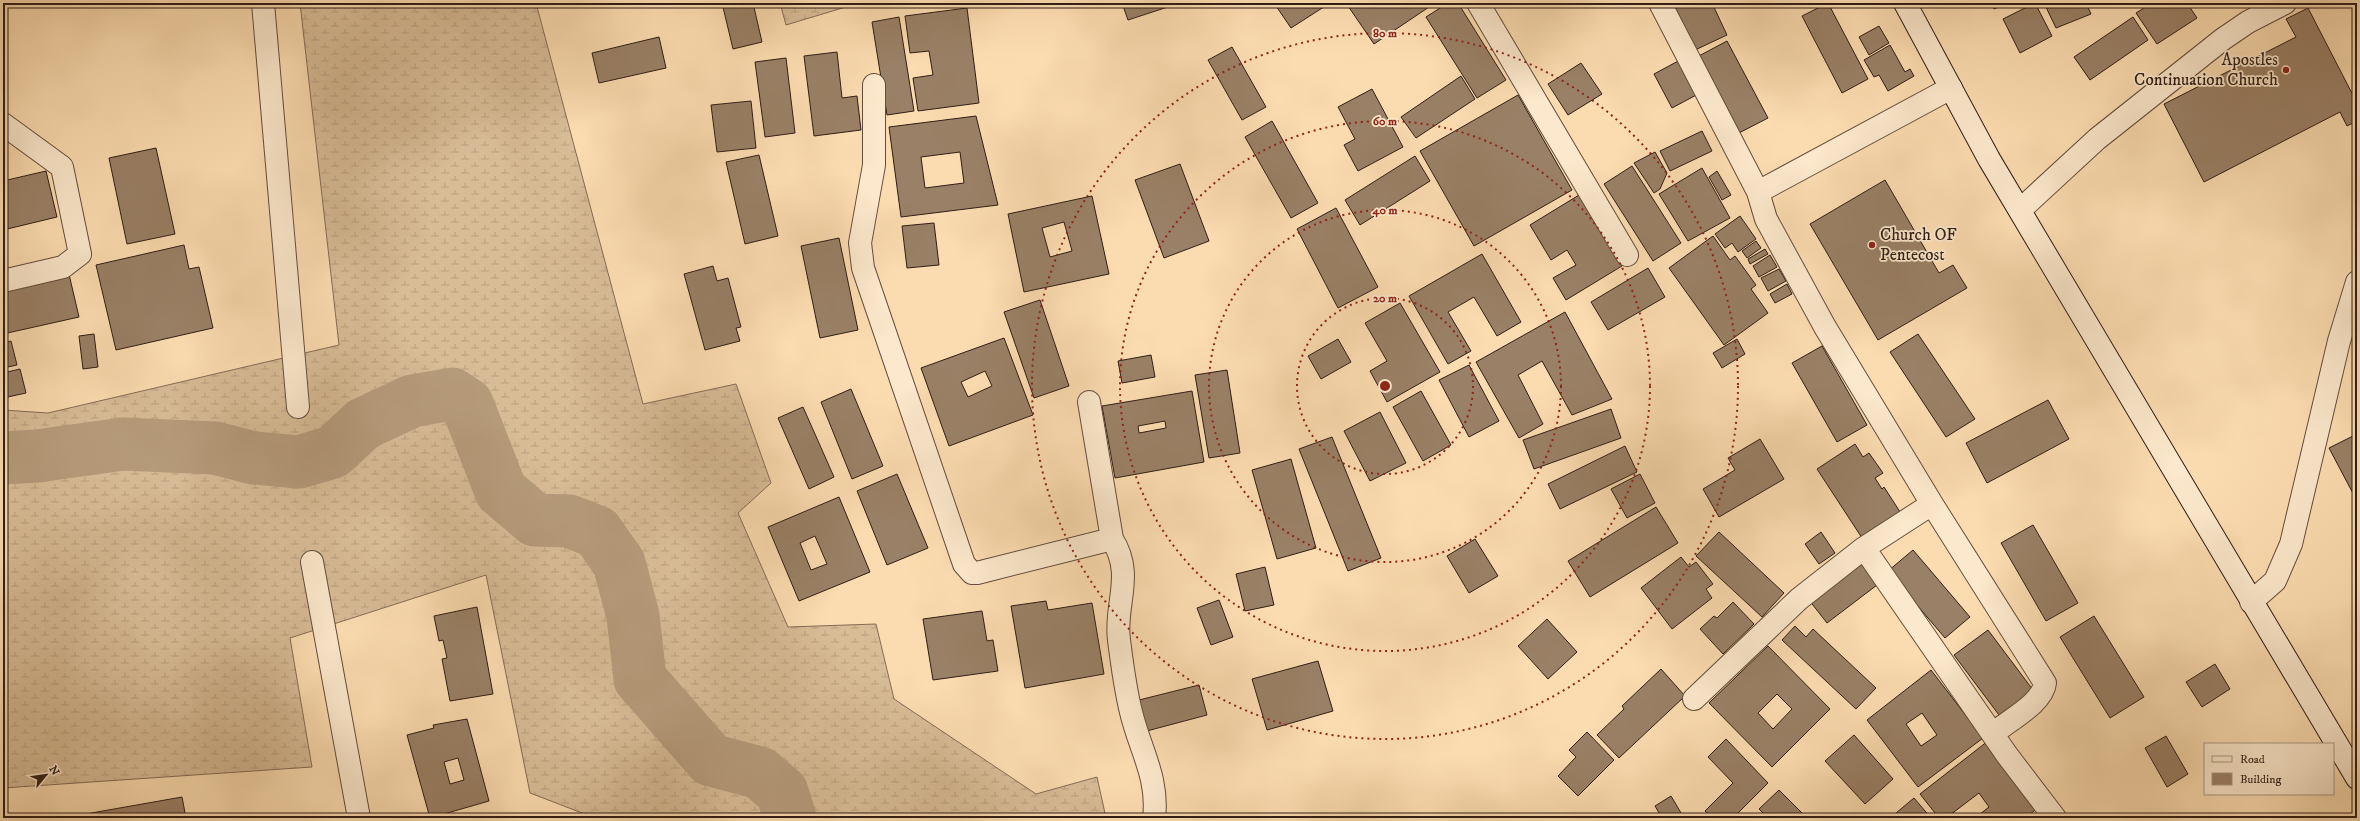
<svg xmlns="http://www.w3.org/2000/svg" width="2360" height="821" font-family="'IM FELL DW Pica',serif">
<style>
.wetland{fill:url(#wetland-marsh);stroke:#846c56}
.lines{fill:none;stroke-linecap:round;stroke-linejoin:round}
.river{stroke:#b69b7b;stroke-width:53}
.building{fill:#9a8066;stroke:#301d15;fill-rule:evenodd}
.street-casing{stroke:#634d3c;stroke-width:24}
.secondary-casing{stroke:#301d15;stroke-width:24}
.street{stroke:#fce8cc;stroke-width:22}
.secondary{stroke:#fce8cc;stroke-width:22}
.ring{fill:none;stroke:#8f2418;stroke-width:2;stroke-dasharray:2 4}
.poi-dot{fill:#8f2418;stroke:#fce8cc;stroke-width:1.5}
.labels{text-anchor:middle;dominant-baseline:central;stroke-width:3.5;stroke-linejoin:round;paint-order:stroke}
.poi-label{font-size:17px;fill:#301d15;stroke:#fce8cc;text-anchor:end}
.centre{fill:#8f2418;stroke:#fce8cc;stroke-width:2}
.ring-label{font-size:12px;text-anchor:middle;font-weight:bold;fill:#8f2418;stroke:#fce8cc;stroke-width:3.5;stroke-linejoin:round;paint-order:stroke}
</style>
<defs>
<pattern id="wetland-marsh" width="20" height="14" patternUnits="userSpaceOnUse"><rect width="20" height="14" fill="#d8bc96"/><path d="M1 5h8M5 5V1M11 12h8M15 12V8" fill="none" stroke="#baa180"/></pattern>
</defs>
<rect width="100%" height="100%" fill="#fbdcb0"/>
<filter id="stains"><feTurbulence type="fractalNoise" baseFrequency=".005" numOctaves="4"/><feColorMatrix values="0 0 0 0 .2 0 0 0 0 .09 0 0 0 0 .02 0 0 0 .5 -.17"/></filter>
<radialGradient id="worn" r=".72"><stop offset=".6" stop-color="#630" stop-opacity="0"/><stop offset="1" stop-color="#630" stop-opacity=".3"/></radialGradient>
<path class="wetland" d="M 300,3 L 536,3 L 643,404 L 736,384 L 771,483 L 738,513 L 788,627 L 876,624 L 894,699 L 1036,794 L 1097,777 L 1106,818 L 595,818 L 530,793 L 486,575 L 290,638 L 312,767 L 3,788 L 3,410 L 48,413 L 339,345 Z
M 780,3 L 859,3 L 786,25 Z"/>
<g class="lines">
<path class="river" d="M 3,458 L 37,456 L 123,444 L 215,448 L 254,458 L 299,462 L 333,452 L 363,424 L 412,401 L 452,394 L 467,404 L 501,491 L 535,520 L 569,521 L 597,532 L 619,563 L 633,616 L 640,679 L 711,760 L 760,773 L 782,792 L 790,818"/>
</g>
<path class="building" d="M 722,3 L 753,3 L 762,42 L 733,49 Z
M 1122,3 L 1180,3 L 1128,20 Z
M 1274,3 L 1330,3 L 1291,28 Z
M 1346,3 L 1435,3 L 1374,44 Z
M 1448,3 L 1458,3 L 1506,80 L 1477,98 L 1426,17 Z
M 1673,3 L 1712,3 L 1727,35 L 1695,50 Z
M 1828,3 L 1868,79 L 1842,93 L 1802,16 Z
M 1991,3 L 2007,3 L 1994,9 Z
M 2035,3 L 2052,36 L 2020,53 L 2003,19 Z
M 2044,3 L 2086,3 L 2091,14 L 2056,28 Z
M 2152,3 L 2187,3 L 2197,18 L 2157,44 L 2136,13 Z
M 967,8 L 979,103 L 918,111 L 913,78 L 933,75 L 929,51 L 910,53 L 905,16 Z
M 2308,8 L 2357,103 L 2357,121 L 2347,126 L 2340,112 L 2204,182 L 2164,104 L 2296,37 L 2286,19 Z
M 899,17 L 914,111 L 887,115 L 872,22 Z
M 2133,17 L 2148,40 L 2090,80 L 2074,57 Z
M 1879,26 L 1889,43 L 1869,55 L 1859,37 Z
M 659,37 L 666,68 L 599,83 L 592,53 Z
M 1727,41 L 1768,118 L 1737,134 L 1697,57 Z
M 1890,45 L 1905,72 L 1910,69 L 1914,76 L 1888,91 L 1879,75 L 1874,77 L 1864,60 Z
M 1232,47 L 1266,107 L 1242,120 L 1208,60 Z
M 837,52 L 842,98 L 857,96 L 861,130 L 814,136 L 804,56 Z
M 786,58 L 795,133 L 765,137 L 755,62 Z
M 1682,59 L 1700,93 L 1672,108 L 1654,74 Z
M 1581,63 L 1602,94 L 1568,115 L 1548,84 Z
M 1461,76 L 1475,99 L 1416,138 L 1401,117 Z
M 1372,89 L 1403,147 L 1358,171 L 1344,145 L 1355,139 L 1338,107 Z
M 1518,95 L 1572,190 L 1474,246 L 1420,151 Z
M 751,101 L 756,148 L 717,152 L 711,105 Z
M 976,116 L 998,205 L 901,217 L 889,127 ZM 960,152 L 964,183 L 925,188 L 921,157 Z
M 1272,121 L 1318,203 L 1291,218 L 1245,137 Z
M 1702,131 L 1712,151 L 1670,171 L 1660,151 Z
M 156,148 L 175,234 L 127,244 L 109,158 Z
M 1655,152 L 1667,173 L 1660,189 L 1654,193 L 1634,163 Z
M 759,155 L 778,236 L 745,244 L 726,162 Z
M 1415,156 L 1430,181 L 1360,225 L 1345,200 Z
M 1180,164 L 1209,241 L 1164,258 L 1135,180 Z
M 1632,166 L 1681,243 L 1653,261 L 1604,184 Z
M 1702,168 L 1730,218 L 1688,241 L 1659,194 Z
M 46,171 L 57,217 L 3,230 L 3,181 Z
M 1717,171 L 1731,195 L 1722,200 L 1709,177 Z
M 1885,180 L 1939,273 L 1953,265 L 1967,288 L 1878,340 L 1810,224 Z
M 1579,195 L 1622,266 L 1566,300 L 1553,278 L 1576,265 L 1567,250 L 1551,260 L 1530,225 Z
M 1092,196 L 1109,274 L 1024,292 L 1008,214 ZM 1064,222 L 1072,251 L 1050,257 L 1042,228 Z
M 1336,208 L 1378,287 L 1338,308 L 1297,229 Z
M 1740,216 L 1756,239 L 1738,252 L 1732,243 L 1725,248 L 1715,234 Z
M 934,223 L 939,265 L 907,268 L 902,226 Z
M 1713,236 L 1730,260 L 1735,256 L 1756,285 L 1751,289 L 1768,313 L 1724,345 L 1669,268 Z
M 839,238 L 858,330 L 820,338 L 801,246 Z
M 1756,241 L 1761,248 L 1747,258 L 1742,251 Z
M 184,245 L 189,269 L 199,267 L 213,328 L 116,350 L 96,265 Z
M 1765,249 L 1768,254 L 1750,264 L 1748,259 Z
M 1482,254 L 1521,322 L 1497,336 L 1474,297 L 1448,312 L 1471,351 L 1448,364 L 1409,296 Z
M 1770,255 L 1777,267 L 1759,277 L 1753,266 Z
M 713,266 L 717,281 L 728,278 L 741,327 L 736,328 L 740,341 L 705,350 L 684,274 Z
M 1648,268 L 1665,297 L 1608,330 L 1591,302 Z
M 1779,269 L 1786,281 L 1768,291 L 1761,278 Z
M 68,270 L 79,317 L 3,334 L 3,285 Z
M 1787,284 L 1792,294 L 1775,303 L 1770,294 Z
M 1040,300 L 1069,386 L 1034,398 L 1004,312 Z
M 1400,303 L 1440,372 L 1387,402 L 1370,371 L 1387,361 L 1365,323 Z
M 1565,312 L 1612,399 L 1572,415 L 1542,361 L 1518,375 L 1543,424 L 1519,438 L 1476,362 Z
M 94,334 L 98,367 L 83,369 L 79,336 Z
M 1918,334 L 1975,419 L 1946,437 L 1890,352 Z
M 1004,338 L 1033,415 L 949,446 L 921,368 ZM 985,371 L 992,386 L 968,397 L 961,382 Z
M 1338,339 L 1351,362 L 1321,379 L 1308,356 Z
M 1737,339 L 1745,354 L 1722,368 L 1713,353 Z
M 11,341 L 17,365 L 3,368 L 3,343 Z
M 1822,346 L 1867,425 L 1837,442 L 1792,363 Z
M 1151,355 L 1155,377 L 1122,383 L 1118,361 Z
M 1469,365 L 1499,421 L 1469,437 L 1439,380 Z
M 20,369 L 26,393 L 3,398 L 3,373 Z
M 1227,370 L 1240,453 L 1209,458 L 1195,375 Z
M 851,389 L 883,466 L 852,479 L 821,402 Z
M 1192,391 L 1204,462 L 1115,478 L 1102,406 ZM 1165,421 L 1166,428 L 1139,433 L 1138,426 Z
M 1421,391 L 1451,445 L 1423,461 L 1393,407 Z
M 2048,400 L 2069,439 L 1987,483 L 1966,443 Z
M 803,407 L 834,477 L 809,489 L 778,418 Z
M 1611,409 L 1621,438 L 1534,469 L 1523,440 Z
M 1380,412 L 1406,463 L 1370,481 L 1344,431 Z
M 2357,434 L 2357,501 L 2329,448 Z
M 1332,437 L 1381,558 L 1348,571 L 1299,449 Z
M 1760,439 L 1784,479 L 1719,517 L 1703,489 L 1735,470 L 1728,458 Z
M 1855,444 L 1863,457 L 1869,453 L 1883,473 L 1875,478 L 1882,489 L 1884,487 L 1902,515 L 1864,541 L 1817,469 Z
M 1625,446 L 1637,472 L 1560,509 L 1548,484 Z
M 1291,459 L 1316,548 L 1277,559 L 1252,470 Z
M 897,474 L 928,548 L 887,565 L 857,491 Z
M 1640,474 L 1655,503 L 1627,518 L 1611,489 Z
M 839,497 L 870,572 L 799,601 L 768,527 ZM 815,536 L 827,564 L 811,570 L 800,543 Z
M 1656,507 L 1678,543 L 1590,597 L 1568,561 Z
M 2033,525 L 2078,603 L 2046,621 L 2001,543 Z
M 1719,532 L 1784,593 L 1762,617 L 1696,556 Z
M 1821,532 L 1835,553 L 1819,564 L 1805,544 Z
M 1475,539 L 1498,576 L 1469,593 L 1447,556 Z
M 1913,550 L 1970,617 L 1945,638 L 1888,571 Z
M 1681,557 L 1689,567 L 1696,562 L 1713,584 L 1706,589 L 1712,598 L 1672,629 L 1641,588 Z
M 1860,562 L 1877,585 L 1827,623 L 1809,600 Z
M 1265,567 L 1274,605 L 1245,611 L 1236,574 Z
M 1219,600 L 1233,637 L 1211,645 L 1197,608 Z
M 1046,601 L 1048,610 L 1092,603 L 1104,674 L 1025,688 L 1011,606 Z
M 1733,602 L 1754,624 L 1723,654 L 1700,629 L 1714,616 L 1717,618 Z
M 477,607 L 493,694 L 450,701 L 442,659 L 447,658 L 443,640 L 439,641 L 434,616 Z
M 982,611 L 987,641 L 993,640 L 998,671 L 933,680 L 923,619 Z
M 2094,616 L 2144,697 L 2110,718 L 2060,637 Z
M 1547,619 L 1577,652 L 1548,679 L 1518,646 Z
M 1795,626 L 1806,637 L 1813,629 L 1876,688 L 1856,709 L 1782,640 Z
M 1988,630 L 2036,694 L 2002,719 L 1954,655 Z
M 1768,646 L 1830,709 L 1772,767 L 1709,703 ZM 1777,694 L 1792,709 L 1773,729 L 1758,713 Z
M 1318,661 L 1333,711 L 1267,730 L 1252,679 Z
M 2215,664 L 2230,689 L 2202,707 L 2186,682 Z
M 1661,669 L 1685,696 L 1619,758 L 1597,735 L 1624,709 L 1622,706 Z
M 1931,670 L 1983,738 L 1918,787 L 1867,720 ZM 1922,713 L 1937,735 L 1921,746 L 1906,724 Z
M 1199,685 L 1207,715 L 1143,732 L 1135,701 Z
M 467,719 L 489,801 L 430,818 L 407,735 L 434,728 L 433,725 ZM 458,758 L 464,780 L 450,784 L 444,762 Z
M 1587,732 L 1614,760 L 1578,796 L 1558,776 L 1576,757 L 1569,750 Z
M 1854,735 L 1893,779 L 1865,804 L 1825,761 Z
M 2166,736 L 2188,774 L 2167,787 L 2145,748 Z
M 1726,739 L 1768,783 L 1733,818 L 1713,818 L 1705,811 L 1733,783 L 1708,757 Z
M 1988,741 L 2039,807 L 2025,818 L 1975,818 L 1989,807 L 1979,793 L 1946,818 L 1939,818 L 1920,794 Z
M 1779,790 L 1806,817 L 1805,818 L 1768,818 L 1759,809 Z
M 1671,796 L 1684,818 L 1662,818 L 1655,806 Z
M 182,797 L 186,818 L 80,818 L 80,815 Z
M 1914,798 L 1931,818 L 1890,818 Z"/>
<g class="lines">
<defs>
<path id="street" d="M 263,3 L 298,407
M 1478,3 L 1627,255
M 1660,3 L 1758,192 L 1766,219 L 1825,327 L 1932,504 L 2045,683 C 2043,703 2009,720 1994,733
M 874,85 L 874,165 L 860,243 L 863,268 L 964,564 L 972,573 L 977,573 L 1112,539
M 3,124 L 62,167 L 80,254 L 63,267 L 3,281
M 1758,192 L 1951,88
M 2020,210 L 2097,139 L 2223,39 L 2248,22 L 2285,3
M 1089,402 L 1112,539 C 1135,575 1114,605 1119,640 C 1122,664 1125,688 1131,712 C 1140,750 1159,778 1154,818
M 1864,548 L 2007,755 L 2055,818
M 312,562 L 359,818
M 2251,602 L 2275,581 L 2291,544 L 2339,341 L 2357,282
M 1694,699 L 1799,599 L 1864,548 L 1932,504"/>
<path id="secondary" d="M 1905,3 L 1989,159 L 2357,778"/>
</defs>
<use href="#street" class="street-casing"/>
<use href="#secondary" class="secondary-casing"/>
<use href="#street" class="street"/>
<use href="#secondary" class="secondary"/>
</g>
<g class="ring">
<circle cx="1385" cy="386" r="88"/>
<circle cx="1385" cy="386" r="176"/>
<circle cx="1385" cy="386" r="265"/>
<circle cx="1385" cy="386" r="353"/>
</g>
<g class="poi-dot">
<circle cx="2286" cy="70" r="4"/>
<circle cx="1872" cy="245" r="4"/>
</g>
<g class="labels">
<g class="poi-label">
<text x="2278" y="60">Apostles<tspan x="2278" dy="20">Continuation Church</tspan></text>
<text x="1880" y="235" text-anchor="start">Church OF<tspan x="1880" dy="20">Pentecost</tspan></text>
</g>
</g>
<circle cx="1385" cy="386" r="6" class="centre"/>
<g class="ring-label">
<text x="1385" y="37">80 m</text>
<text x="1385" y="125">60 m</text>
<text x="1385" y="214">40 m</text>
<text x="1385" y="302">20 m</text>
</g>
<rect width="2360" height="821" fill="none" stroke="#fbdcb0" stroke-width="16"/>
<rect x="4" y="4" width="2352" height="813" fill="none" stroke="#301d15" stroke-width="2"/>
<rect x="8" y="8" width="2344" height="805" fill="none" stroke="#301d15"/>
<rect x="2204" y="743" width="130" height="52" fill="#fce8cc" stroke="#aa9783"/>
<rect x="2212" y="756" width="20" height="6" fill="#fce8cc" stroke="#aa9783"/>
<text x="2240" y="763" font-size="12" fill="#301d15">Road</text>
<rect x="2212" y="773" width="20" height="12" fill="#9a8066" stroke="#aa9783"/>
<text x="2240" y="783" font-size="12" fill="#301d15">Building</text>
<g transform="translate(46 775) rotate(61)" stroke="#fce8cc" stroke-width="3" paint-order="stroke">
<path d="M0-3L7 15L0 10L-7 15Z" fill="#301d15"/>
<text y="-6" font-size="11" font-weight="bold" text-anchor="middle" fill="#301d15">N</text>
</g>
<rect width="100%" height="100%" filter="url(#stains)"/>
<rect width="100%" height="100%" fill="url(#worn)"/>
</svg>
